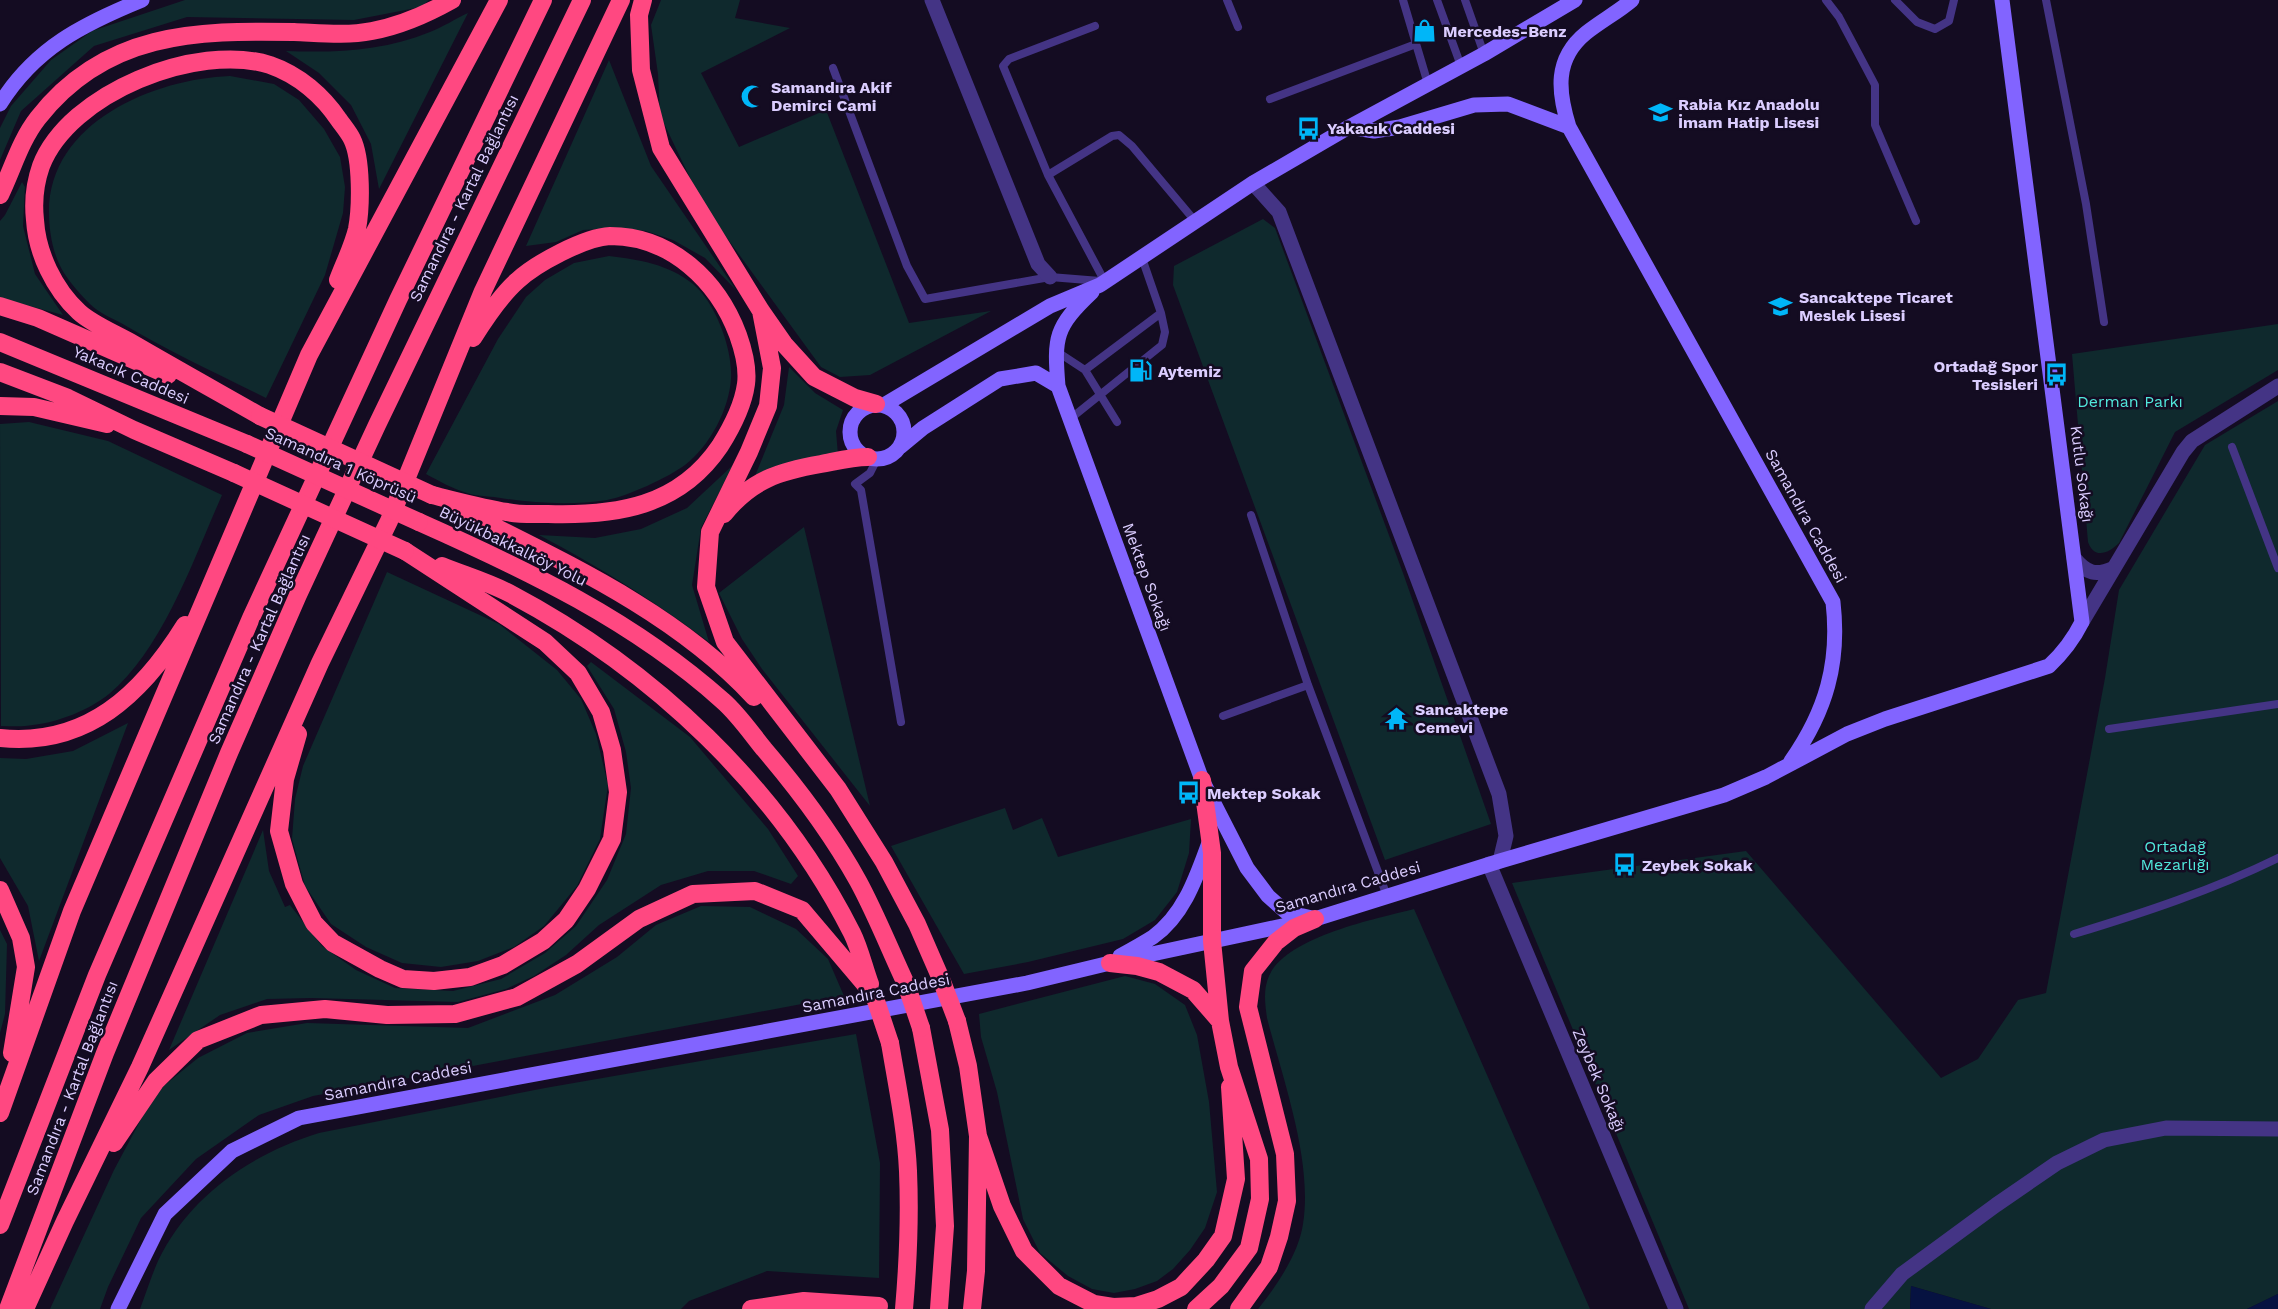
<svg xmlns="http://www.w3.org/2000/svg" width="2278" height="1309" font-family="'Work Sans',sans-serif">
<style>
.green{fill:#0f292d}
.water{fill:#061241}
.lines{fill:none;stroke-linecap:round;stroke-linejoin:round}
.lane{stroke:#443485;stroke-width:8}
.street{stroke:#443485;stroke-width:15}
.secondary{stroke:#8264ff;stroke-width:15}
.highway{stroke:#ff4881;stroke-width:18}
.highway-bridge{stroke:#ff4881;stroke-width:18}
.labels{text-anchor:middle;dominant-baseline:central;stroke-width:5;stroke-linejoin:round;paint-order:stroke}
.poi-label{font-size:16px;font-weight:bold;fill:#dbcdff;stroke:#140c22;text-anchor:start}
.street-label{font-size:16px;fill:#dbcdff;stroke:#140c22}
.park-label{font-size:16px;fill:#51e7db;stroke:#140c22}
</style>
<rect width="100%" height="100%" fill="#140c22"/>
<path class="green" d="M 185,0 L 429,0 L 421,7 L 354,20 L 187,17 L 94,46 L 21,111 L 0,160 L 0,128 L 11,106 L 51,60 L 92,31 Z
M 661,0 L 740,0 L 735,18 L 790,28 L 701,73 L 739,147 L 826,110 L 909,323 L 991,311 L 870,375 L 840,377 L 821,367 L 703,205 L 660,115 L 658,74 L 651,25 Z
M 468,13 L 379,189 L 371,144 L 351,105 L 319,73 L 286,51 C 335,53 384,51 430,32 C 443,27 455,19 468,13 Z
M 609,60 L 651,166 L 736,290 L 705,258 L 673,240 L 646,231 L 617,228 L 583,230 L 556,242 L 526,246 Z
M 230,76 L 274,84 L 299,100 L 324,129 L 340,157 L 345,187 L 343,213 L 325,275 L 266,398 C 218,374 168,351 121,323 C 111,318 98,312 90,304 C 81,295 71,284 64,273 C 53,255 49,233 49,212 C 49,122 154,79 230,76 Z
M 22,182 L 25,187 L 23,226 L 35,274 L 63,315 L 0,298 L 0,221 L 5,215 Z
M 1263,219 L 1275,228 L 1403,573 L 1491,824 L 1385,860 L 1173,285 L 1174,266 Z
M 609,256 C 640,260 668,264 693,284 C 716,303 733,350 731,379 C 729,409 710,446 685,465 C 667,478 628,496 607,500 C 569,506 531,503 494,497 C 485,496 475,496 467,493 C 453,489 439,481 426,474 L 498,339 L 526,297 L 545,280 L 574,263 Z
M 2278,324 L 2278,370 L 2175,432 L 2119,543 C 2108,554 2094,559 2088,542 L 2072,354 Z
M 789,367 L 815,393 L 843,410 L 836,431 L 838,455 L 755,476 L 784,405 Z
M 2278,401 L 2278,1294 L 2247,1309 L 1991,1309 L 1911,1286 L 1910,1309 L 1689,1309 L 1512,883 L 1746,851 L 1941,1078 L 1978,1059 L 2018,1000 L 2046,993 L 2105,678 L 2119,590 L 2205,445 Z
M 29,422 L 108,441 L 222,495 C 194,558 163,649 109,694 C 89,710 59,722 33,725 C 23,727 11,726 1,726 L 0,424 Z
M 733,465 L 701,528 L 692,585 L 709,642 C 653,600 601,568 539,535 L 595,538 L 641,529 L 687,508 Z
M 804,527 L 870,806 L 762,669 L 742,639 L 719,593 Z
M 387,572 L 499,624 L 557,670 L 581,699 L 596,734 L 608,785 L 600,839 L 577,886 L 544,926 L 514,947 L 478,961 L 441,967 L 402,963 L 366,947 L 331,924 L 305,886 L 292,839 L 295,799 L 303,766 Z
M 591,662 L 690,737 L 768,829 L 798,876 L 791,884 L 754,871 L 708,871 L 661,885 L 599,925 L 566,955 L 534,976 L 506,989 L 458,1002 L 311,998 L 267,999 L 220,1015 L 169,1050 L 263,830 L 269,871 L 285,907 L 290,905 L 322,946 L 356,970 L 395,988 L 453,991 L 501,979 L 545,953 L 576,926 L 607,880 L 626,834 L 631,788 L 626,752 L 614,709 L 587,666 Z
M 128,723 L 39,961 L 28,906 L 0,858 L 0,758 L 26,759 L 73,751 Z
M 1005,808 L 1013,830 L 1042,818 L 1058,857 L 1191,819 L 1189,853 L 1177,892 L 1155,920 L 1123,939 L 1028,962 L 964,974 L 891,846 Z
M 701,906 L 750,907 L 796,929 L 828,959 L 844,996 L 313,1096 L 259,1115 L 196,1159 L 141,1218 L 108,1287 L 100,1309 L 50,1309 L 114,1170 L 155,1093 L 198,1058 L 247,1033 L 307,1023 L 468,1028 L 555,995 L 617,957 L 656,925 Z
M 1414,909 L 1590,1309 L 1258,1309 C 1276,1287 1299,1253 1303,1224 C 1313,1161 1283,1080 1267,1018 C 1265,1004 1263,989 1269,976 C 1286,937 1375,919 1414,909 Z
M 0,930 L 7,944 L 5,1014 L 0,1033 Z
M 1125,976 L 1155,984 L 1185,1005 L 1197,1035 L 1209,1102 L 1217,1192 L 1205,1228 L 1190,1250 L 1173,1269 L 1157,1281 L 1135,1289 L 1114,1293 L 1092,1289 L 1068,1276 L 1040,1253 L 1023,1219 L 997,1092 L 981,1037 L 979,1014 Z
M 856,1034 L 880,1163 L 879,1278 L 767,1271 L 689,1301 L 681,1309 L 140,1309 C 146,1293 151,1277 158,1261 C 189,1196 251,1154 319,1133 L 545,1088 Z"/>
<path class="water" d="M 1911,1286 L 1991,1309 L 1910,1309 Z
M 2278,1294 L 2278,1309 L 2247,1309 Z"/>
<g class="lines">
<path class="lane" d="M 1227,0 L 1238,27
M 1403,0 L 1428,84
M 1437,0 L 1461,66
M 1465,0 L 1484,54
M 1826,0 L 1839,17 L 1875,85 L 1875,125 L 1916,221
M 1895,0 L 1917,22 L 1935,29 L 1949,21 L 1954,0
M 2046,0 L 2086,204 L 2104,322
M 1095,26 L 1009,59 L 1003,66 L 1048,175 L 1105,282
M 833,68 L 907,266 L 925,299 L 1050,277 L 1100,281
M 1270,99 L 1416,44
M 1048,175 L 1112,136 L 1119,135 L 1132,146 L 1195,221
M 1056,351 L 1085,370 L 1161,313 L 1142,258
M 1085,370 L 1117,422
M 1070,419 L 1162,345 L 1165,332 L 1161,313
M 2232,447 L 2278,568
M 877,459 L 870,473 L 855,484 L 861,490 L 901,722
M 1251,515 L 1308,685 L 1387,896
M 1223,716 L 1308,685
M 2109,729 L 2278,704
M 2074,934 C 2143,913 2213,890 2278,858"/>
<path class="street" d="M 932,0 L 1038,264 L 1050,277
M 1253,183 L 1279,212 L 1499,794 L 1506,836 L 1500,861
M 2074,558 C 2087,574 2096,576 2114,568
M 2082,622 L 2183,452 L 2192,441 L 2278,386
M 1489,864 L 1676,1309
M 1872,1309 L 1902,1274 L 1996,1205 L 2057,1163 L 2104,1140 L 2166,1128 L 2278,1129"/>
<path class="secondary" d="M 1632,0 C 1618,12 1601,21 1586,33 C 1554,59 1558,92 1569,127 L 1833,602 C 1840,663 1826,711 1791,761
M 0,104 C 35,48 83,24 142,0
M 1349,127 L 1374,131 L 1400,127 L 1474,105 L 1508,104 L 1569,127
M 1092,292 C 1055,327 1054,337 1058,386 L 1202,780 L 1247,868 L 1268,896 L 1286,912 L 1312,918
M850 432a27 27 0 1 1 54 0a27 27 0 1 1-54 0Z
M 884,405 L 1050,306 L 1100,285 L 1253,183 L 1349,127 L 1484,54 L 1575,0
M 900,447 L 923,428 L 1000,379 L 1036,373 L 1058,386
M 1120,956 C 1131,950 1142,944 1153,937 C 1185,914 1197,875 1210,840
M 118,1309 L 165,1214 L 232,1151 L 299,1118 L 1027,983 L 1110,963 L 1315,919 L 1500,861 L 1724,795 L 1766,777 L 1847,734 L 1885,719 L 2049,666 C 2064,652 2073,640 2082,622 L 2002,0"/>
<path class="highway" d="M 643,0 L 639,15 L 641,70 L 661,148 L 761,311 L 784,344 L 814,377 L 855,398 L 876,404
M 0,195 C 13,168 20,141 38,118 C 105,32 196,30 294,32 C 320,33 346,36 372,31 C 400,26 427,14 452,0
M 0,306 L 38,318 L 168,375
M 761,311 L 772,368 L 768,406 L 749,452 L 710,532 L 706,587 L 725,642 L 838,789 L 884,862 L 917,924 L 941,979
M 0,342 L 247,444
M 0,372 L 68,398 L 134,430 L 234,473
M 0,406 L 34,407 L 107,424
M 260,416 C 216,391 173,367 130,342 C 114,333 92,324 79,312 C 54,289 37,253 35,220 C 33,202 35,183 41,166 C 69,93 197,42 270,65 C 299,75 323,96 339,120 C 344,127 349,133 352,139 C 362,159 361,208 357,229 C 353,246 344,264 338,280
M 432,495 C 457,501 482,508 507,512 C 520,515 534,514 548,514 C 616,516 679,507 720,446 C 732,427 743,406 746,384 C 748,369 743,349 738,335 C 718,281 671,236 610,236 C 585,237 535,264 517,281 C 500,296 485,319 473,338
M 457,508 C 561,561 673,610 754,697
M 724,514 C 751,480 780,471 821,464 C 837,461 852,457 868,457
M 419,522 C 527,570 634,621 723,701 C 738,714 751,733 764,749 C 799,790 832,834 858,881 C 876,914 890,950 906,984
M 442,566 C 464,575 488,582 509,593 C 653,669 778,787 852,933 C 860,949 864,968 870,984
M 298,734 L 285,779 L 279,831 L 294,884 L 314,923 L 333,943 L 380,969 L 403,979 L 434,981 L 470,977 L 503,965 L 543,941 L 566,920 L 587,889 L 612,839 L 618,792 L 612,750 L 601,712 L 578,673 L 545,642 L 405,551
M 0,738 C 87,747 142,694 185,625
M 0,890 L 21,938 L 26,967 L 12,1053
M 1110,963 L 1137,966 L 1159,972 L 1193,990 L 1220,1021
M 957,1021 L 968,1066 L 978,1136 L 976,1271 L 972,1309
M 921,1028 L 940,1130 L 945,1226 L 939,1309
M 890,1043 C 897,1085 906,1128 908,1171 C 910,1217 908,1263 904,1309
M 0,1113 L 72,911 L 309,355 L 499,0
M 978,1136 L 1002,1206 L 1024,1251 L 1059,1286 L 1094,1304 L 1113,1307 L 1136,1306 L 1158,1299 L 1181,1287 L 1206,1260 L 1223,1236 L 1236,1179 L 1230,1087
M 114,1143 L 156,1081 L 198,1040 L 261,1015 L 325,1009 L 387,1015 L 455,1014 L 517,997 L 577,964 L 639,919 L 693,894 L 755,891 L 802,910 L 874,995
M 0,1225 L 97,975 L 251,618 L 398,300 L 543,0
M 8,1309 L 105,1053 L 229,753 L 298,595 L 377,425 L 582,0
M 25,1309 L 65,1221 L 140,1067 L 320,663 L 389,521 L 483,291 L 621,0
M 751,1309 L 804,1301 L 879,1306
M 1196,1309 L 1221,1286 L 1249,1248 L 1260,1199 L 1259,1159 L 1229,1067 L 1220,1021 L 1212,941 L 1212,853 L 1202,780
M 1239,1309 L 1269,1267 L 1279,1237 L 1287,1201 L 1285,1154 L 1248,1007 L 1253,971 L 1276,942 L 1294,928 L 1315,919"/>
<path class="highway-bridge" d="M 260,416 L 432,495
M 247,444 L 419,522
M 234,473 L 405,551
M 941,979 L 957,1021
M 906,984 L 921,1028
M 874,995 L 890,1043"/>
</g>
<defs>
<symbol id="shop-bare" viewBox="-9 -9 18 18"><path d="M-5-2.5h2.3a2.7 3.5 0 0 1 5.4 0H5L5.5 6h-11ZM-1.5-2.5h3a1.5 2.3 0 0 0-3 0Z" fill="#00b6f8" stroke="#140c22" stroke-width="2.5" paint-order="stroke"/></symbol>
<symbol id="mosque-bare" viewBox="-9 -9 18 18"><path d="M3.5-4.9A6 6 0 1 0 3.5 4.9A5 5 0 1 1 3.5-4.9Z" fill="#00b6f8" stroke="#140c22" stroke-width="2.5" paint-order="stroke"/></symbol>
<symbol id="school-bare" viewBox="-9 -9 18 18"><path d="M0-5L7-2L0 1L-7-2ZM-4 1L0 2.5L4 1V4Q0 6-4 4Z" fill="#00b6f8" stroke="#140c22" stroke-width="2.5" paint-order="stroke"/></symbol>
<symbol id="bus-bare" viewBox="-9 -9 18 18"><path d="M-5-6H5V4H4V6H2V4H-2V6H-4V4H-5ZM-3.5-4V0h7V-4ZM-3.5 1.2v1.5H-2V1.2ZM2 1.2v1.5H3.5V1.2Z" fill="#00b6f8" stroke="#140c22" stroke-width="2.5" paint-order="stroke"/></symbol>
<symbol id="fuel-bare" viewBox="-9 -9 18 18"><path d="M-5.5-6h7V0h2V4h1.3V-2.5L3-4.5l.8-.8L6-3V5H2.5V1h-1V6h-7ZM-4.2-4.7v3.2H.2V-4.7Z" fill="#00b6f8" stroke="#140c22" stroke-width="2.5" paint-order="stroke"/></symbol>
<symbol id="temple-bare" viewBox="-9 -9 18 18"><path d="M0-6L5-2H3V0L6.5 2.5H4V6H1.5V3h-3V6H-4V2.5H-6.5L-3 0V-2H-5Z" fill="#00b6f8" stroke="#140c22" stroke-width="2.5" paint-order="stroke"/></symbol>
</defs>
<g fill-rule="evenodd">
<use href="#shop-bare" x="1408" y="14" width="33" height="33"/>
<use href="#mosque-bare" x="736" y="80" width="33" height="33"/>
<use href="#school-bare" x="1644" y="96" width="33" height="33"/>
<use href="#bus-bare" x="1292" y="112" width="33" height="33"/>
<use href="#school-bare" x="1764" y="290" width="33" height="33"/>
<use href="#fuel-bare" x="1124" y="354" width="33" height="33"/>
<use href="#bus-bare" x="2040" y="358" width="33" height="33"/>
<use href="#temple-bare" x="1380" y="702" width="33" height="33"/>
<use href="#bus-bare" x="1172" y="776" width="33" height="33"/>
<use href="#bus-bare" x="1608" y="848" width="33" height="33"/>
</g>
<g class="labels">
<g class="poi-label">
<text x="1443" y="31">Mercedes-Benz</text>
<text x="771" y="87">Samandıra Akif<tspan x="771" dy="18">Demirci Cami</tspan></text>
<text x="1678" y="104">Rabia Kız Anadolu<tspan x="1678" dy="18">İmam Hatip Lisesi</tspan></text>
<text x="1327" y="128">Yakacık Caddesi</text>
<text x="1799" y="297">Sancaktepe Ticaret<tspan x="1799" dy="18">Meslek Lisesi</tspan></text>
<text x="2038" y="366" text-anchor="end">Ortadağ Spor<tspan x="2038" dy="18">Tesisleri</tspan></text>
<text x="1158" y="371">Aytemiz</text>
<text x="1415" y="709">Sancaktepe<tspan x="1415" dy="18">Cemevi</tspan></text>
<text x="1207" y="793">Mektep Sokak</text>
<text x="1642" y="865">Zeybek Sokak</text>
</g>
<g class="street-label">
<text transform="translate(464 198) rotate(-64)">Samandıra - Kartal Bağlantısı</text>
<text transform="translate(131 375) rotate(23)">Yakacık Caddesi</text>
<text transform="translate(341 465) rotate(24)">Samandıra 1 Köprüsü</text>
<text transform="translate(2082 474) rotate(83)">Kutlu Sokağı</text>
<text transform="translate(1806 516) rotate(61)">Samandıra Caddesi</text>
<text transform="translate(513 546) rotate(26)">Büyükbakkalköy Yolu</text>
<text transform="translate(1147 577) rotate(70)">Mektep Sokağı</text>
<text transform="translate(259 639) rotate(-66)">Samandıra - Kartal Bağlantısı</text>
<text transform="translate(1348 887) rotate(-16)">Samandıra Caddesi</text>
<text transform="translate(876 993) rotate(-11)">Samandıra Caddesi</text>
<text transform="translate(1599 1080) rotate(67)">Zeybek Sokağı</text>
<text transform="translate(398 1081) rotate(-11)">Samandıra Caddesi</text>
<text transform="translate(72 1088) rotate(-69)">Samandıra - Kartal Bağlantısı</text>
</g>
<g class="park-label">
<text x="2130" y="401">Derman Parkı</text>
<text x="2175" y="846">Ortadağ<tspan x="2175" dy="18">Mezarlığı</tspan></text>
</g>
</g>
</svg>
